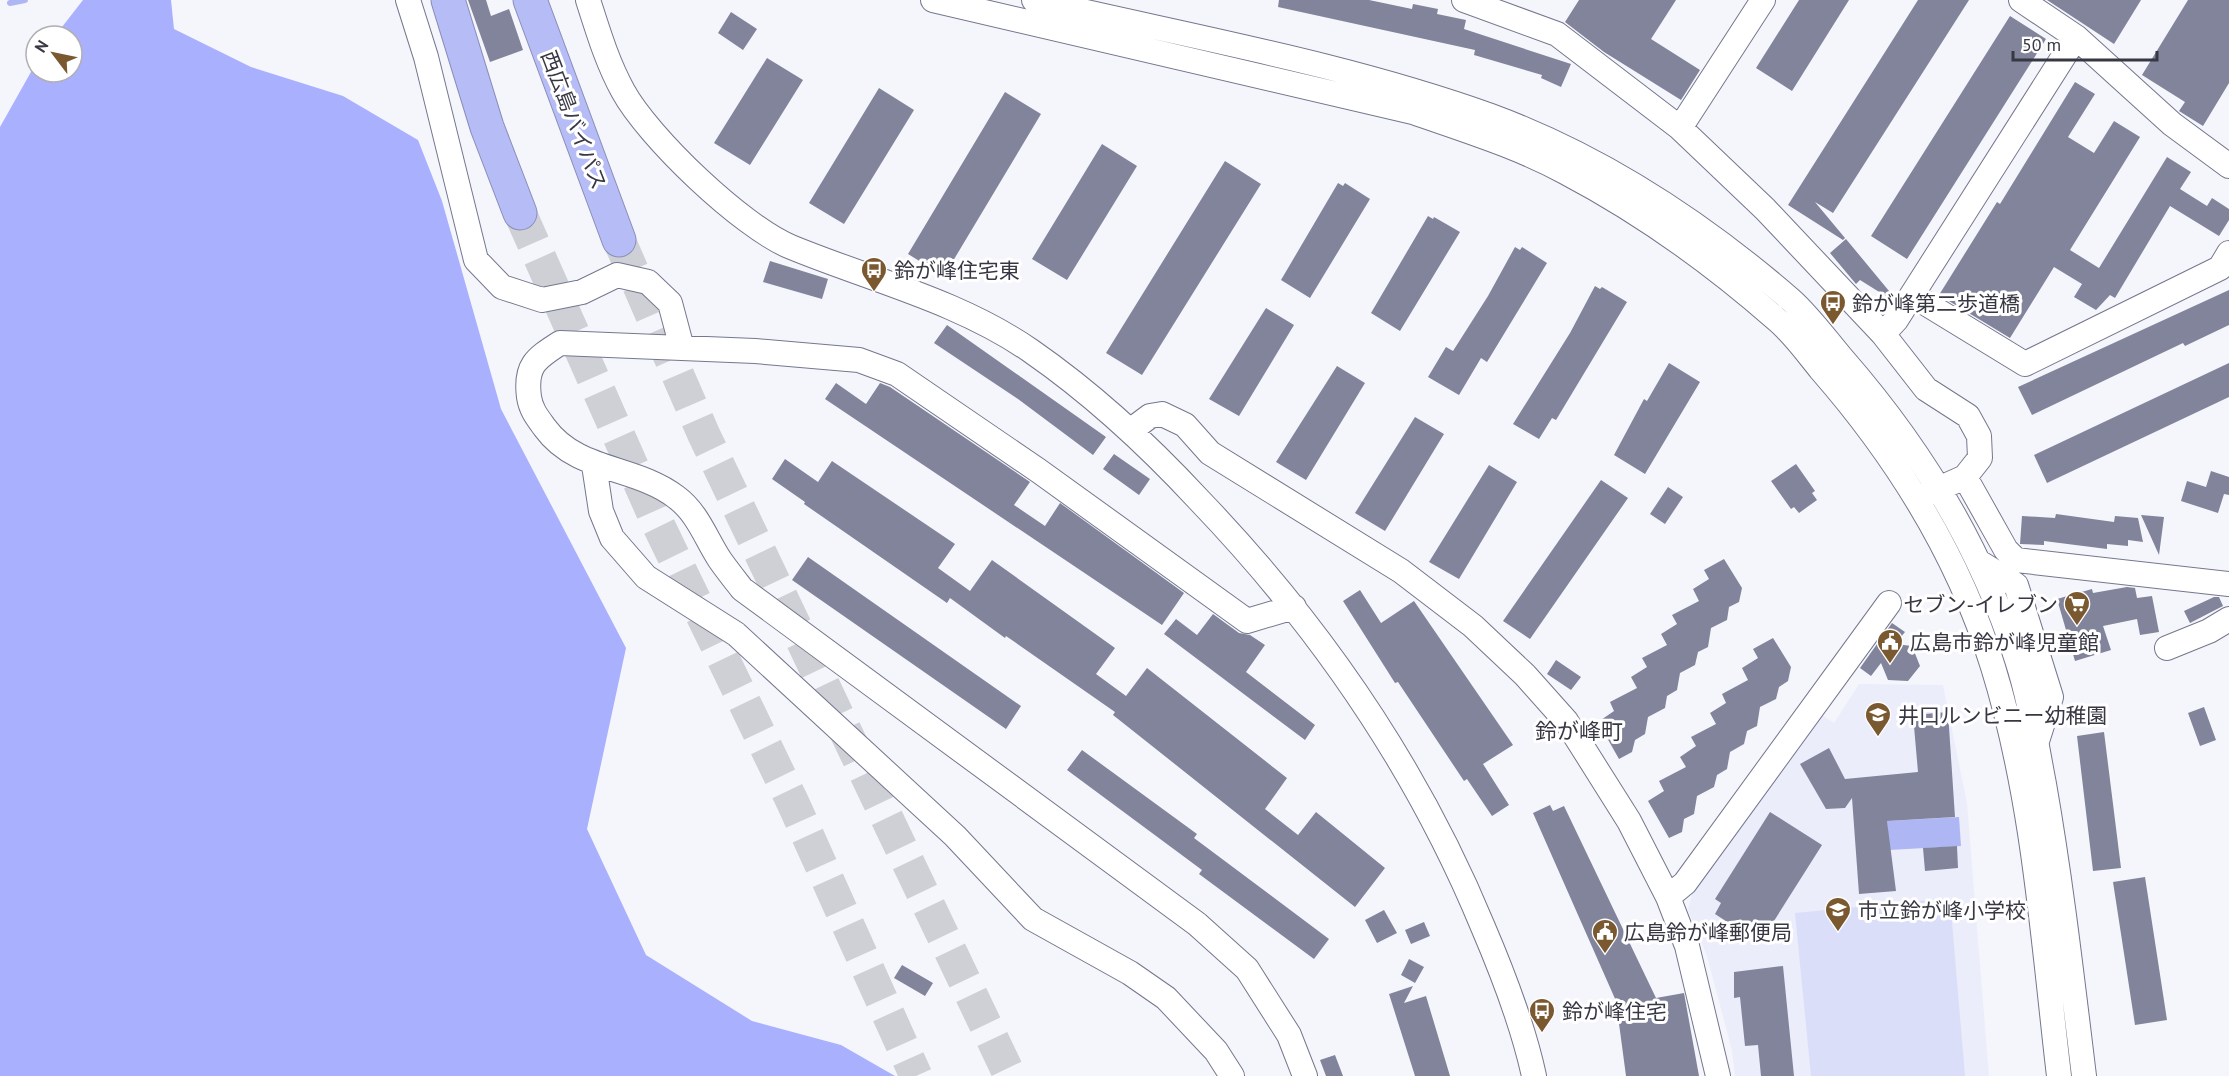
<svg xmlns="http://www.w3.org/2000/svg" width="2229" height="1076" font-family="'PT Sans','Noto Sans JP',sans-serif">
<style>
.built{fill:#ebedfb}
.green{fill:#dadef9}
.forest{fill:#a9b0fe}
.water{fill:#afb6f4}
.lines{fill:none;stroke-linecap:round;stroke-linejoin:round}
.stream{stroke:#afb6f4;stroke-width:6}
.building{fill:#81849b}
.highway-tunnel{stroke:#cfd0d6;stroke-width:33;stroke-dasharray:33 16;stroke-linecap:butt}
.minor-casing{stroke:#74778e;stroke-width:26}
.highway-casing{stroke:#8a8eb7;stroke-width:35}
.minor{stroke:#fff;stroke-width:24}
.highway{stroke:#b6bdf6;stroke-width:33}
.labels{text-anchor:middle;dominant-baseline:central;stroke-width:6;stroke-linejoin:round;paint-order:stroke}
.street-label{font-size:21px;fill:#373843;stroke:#fff}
.poi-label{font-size:21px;fill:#373843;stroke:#fff;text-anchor:start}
.neighbourhood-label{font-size:22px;fill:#373843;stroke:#fff}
</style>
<rect width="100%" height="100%" fill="#f5f6fb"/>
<path class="built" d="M 1859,684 L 1943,685 L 1967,803 L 1989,1076 L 1735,1076 L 1732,1051 L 1707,956 L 1688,910 L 1693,891 L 1819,713 L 1834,723 Z"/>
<path class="green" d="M 1950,898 L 1965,1076 L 1811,1076 L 1795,913 Z"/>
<path class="forest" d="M 83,0 L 171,0 L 174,29 L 251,67 L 343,96 L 418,140 L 442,201 L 501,409 L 626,648 L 587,829 L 646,955 L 752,1021 L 841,1045 L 895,1076 L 0,1076 L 0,127 L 36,63 L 36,72 L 72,72 L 72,36 L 55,36 Z"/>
<path class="water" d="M 1959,817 L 1961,846 L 1889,850 L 1887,821 Z"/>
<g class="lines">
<path class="stream" d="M 10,3 L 25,0"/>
</g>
<path class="building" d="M 468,0 L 486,0 L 491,16 L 509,9 L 523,50 L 490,62 Z
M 1279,0 L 1369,0 L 1412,9 L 1413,4 L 1438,9 L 1437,14 L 1466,20 L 1464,29 L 1571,64 L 1561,87 L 1541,78 L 1542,75 L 1474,55 L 1475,50 L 1278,7 Z
M 1579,0 L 1676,0 L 1651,39 L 1700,70 L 1681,100 L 1604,52 L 1565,22 Z
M 1799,0 L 1849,0 L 1792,91 L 1756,68 Z
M 1918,0 L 1969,0 L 1833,213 L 1815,202 L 1845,238 L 1843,240 L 1788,205 Z
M 2047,0 L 2141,0 L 2114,44 Z
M 2188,0 L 2229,0 L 2229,83 L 2203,126 L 2179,111 L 2185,102 L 2142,75 Z
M 731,12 L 757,29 L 743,50 L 718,33 Z
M 2010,16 L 2046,39 L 1907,259 L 1871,236 Z
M 767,58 L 803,80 L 750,165 L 714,143 Z
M 2075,82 L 2095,94 L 2068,137 L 2094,153 L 2114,121 L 2140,137 L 2070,250 L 2099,268 L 2167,157 L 2191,172 L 2180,189 L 2207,206 L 2212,198 L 2229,209 L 2229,220 L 2219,236 L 2170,206 L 2115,298 L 2110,295 L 2096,310 L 2074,297 L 2082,284 L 2054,267 L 2010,338 L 1939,295 L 1997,202 L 2000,204 Z
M 879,88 L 914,110 L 844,224 L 809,203 Z
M 1005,92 L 1041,114 L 944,276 L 908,254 Z
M 1102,144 L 1137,166 L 1067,280 L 1032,259 Z
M 1225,161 L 1261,184 L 1142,375 L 1106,353 Z
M 1338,183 L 1343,186 L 1345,183 L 1370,199 L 1310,298 L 1281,280 Z
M 1428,216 L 1433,219 L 1434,217 L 1460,232 L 1400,331 L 1371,313 Z
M 1846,239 L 1894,297 L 1892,300 L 1860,280 L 1856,284 L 1830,253 Z
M 1515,247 L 1520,250 L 1522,247 L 1547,263 L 1487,362 L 1481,358 L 1459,395 L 1428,377 L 1446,347 L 1453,351 L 1488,296 Z
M 770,261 L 828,279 L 822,299 L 763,282 Z
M 1595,286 L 1600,289 L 1602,287 L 1627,302 L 1556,420 L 1552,418 L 1539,439 L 1513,424 L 1570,333 Z
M 2229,290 L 2229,325 L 2185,346 L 2183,343 L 2032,415 L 2018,387 Z
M 1266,308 L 1294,325 L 1239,416 L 1209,399 Z
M 947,325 L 1106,437 L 1093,455 L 1018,399 L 934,343 Z
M 1669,363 L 1700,382 L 1645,474 L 1614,455 L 1644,399 L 1647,401 Z
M 2229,363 L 2229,397 L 2047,483 L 2034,455 Z
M 1337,366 L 1365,383 L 1306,480 L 1276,462 Z
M 836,383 L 866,404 L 880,383 L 890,387 L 1030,482 L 1014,505 L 1045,526 L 1060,503 L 1184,593 L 1162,625 L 825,399 Z
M 1415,417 L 1444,434 L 1385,531 L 1355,513 Z
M 1114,454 L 1150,479 L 1139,495 L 1103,469 Z
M 785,459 L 818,482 L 832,461 L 955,544 L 938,568 L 970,591 L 992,560 L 1115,648 L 1096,674 L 1126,696 L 1147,668 L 1287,778 L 1265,809 L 1298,835 L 1316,812 L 1385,868 L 1355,907 L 1113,715 L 1115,712 L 1006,636 L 1005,638 L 950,598 L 947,603 L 804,504 L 805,502 L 772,479 Z
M 1796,464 L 1815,491 L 1812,493 L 1817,500 L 1799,513 L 1794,507 L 1791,509 L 1771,481 Z
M 1489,465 L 1517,482 L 1459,579 L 1429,562 Z
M 2211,471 L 2229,477 L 2229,495 L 2224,494 L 2218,513 L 2181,501 L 2187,481 L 2206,487 Z
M 1601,480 L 1628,498 L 1530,639 L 1503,621 Z
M 1668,487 L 1683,497 L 1665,524 L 1650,514 Z
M 2056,514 L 2114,522 L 2115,516 L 2138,518 L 2143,542 L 2128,540 L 2128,546 L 2107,544 L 2107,549 L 2044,541 L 2044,545 L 2020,544 L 2022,516 L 2055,518 Z
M 2141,515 L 2164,517 L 2159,555 Z
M 808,557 L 1021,706 L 1006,729 L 792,580 Z
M 1724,559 L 1742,588 L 1739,602 L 1729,607 L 1727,620 L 1711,628 L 1708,647 L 1698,652 L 1695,665 L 1680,673 L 1677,690 L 1667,696 L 1665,708 L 1648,717 L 1645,734 L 1635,740 L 1632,752 L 1619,759 L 1598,722 L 1614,711 L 1610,702 L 1637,688 L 1631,677 L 1647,667 L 1642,658 L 1667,645 L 1661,634 L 1677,624 L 1672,615 L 1699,601 L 1693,589 L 1709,579 L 1704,570 Z
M 2127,587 L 2135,588 L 2137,598 L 2152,596 L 2159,632 L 2140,635 L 2137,619 L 2103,626 L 2111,650 L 2075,661 L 2057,599 L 2092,589 L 2093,593 Z
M 1360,590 L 1381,623 L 1414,601 L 1513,745 L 1483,764 L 1509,805 L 1492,816 L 1467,779 L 1464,781 L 1398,682 L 1395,683 L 1343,601 Z
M 2214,597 L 2219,597 L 2223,606 L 2190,623 L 2184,611 Z
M 1213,614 L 1239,633 L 1250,635 L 1265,645 L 1246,672 L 1315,725 L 1305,740 L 1164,634 L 1176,619 L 1197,635 Z
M 1892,623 L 1905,632 L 1895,644 L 1912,646 L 1920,666 L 1908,681 L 1888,680 L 1881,663 L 1871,676 L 1860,668 Z
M 1773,638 L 1791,667 L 1788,681 L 1779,687 L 1776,699 L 1760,707 L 1757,726 L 1747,731 L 1744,744 L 1730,752 L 1727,769 L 1717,775 L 1714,787 L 1697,796 L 1694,814 L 1684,819 L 1682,832 L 1669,838 L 1648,801 L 1664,791 L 1659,781 L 1686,767 L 1680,757 L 1696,746 L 1691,737 L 1716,724 L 1710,713 L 1726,703 L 1722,694 L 1748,680 L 1742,668 L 1758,658 L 1753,649 Z
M 1556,660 L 1581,677 L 1571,690 L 1547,674 Z
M 2204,707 L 2216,740 L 2200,746 L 2188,713 Z
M 1948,712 L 1955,817 L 1887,821 L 1896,891 L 1859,894 L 1852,798 L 1845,808 L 1826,809 L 1800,764 L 1829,748 L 1845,779 L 1918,772 L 1913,715 Z
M 2104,732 L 2121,868 L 2093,871 L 2077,736 Z
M 1082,750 L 1197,834 L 1194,838 L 1329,939 L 1314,959 L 1199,874 L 1202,870 L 1067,770 Z
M 1550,805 L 1553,811 L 1564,806 L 1656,998 L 1684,993 L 1699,1076 L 1626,1076 L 1616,1001 L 1533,813 Z
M 1770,812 L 1822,845 L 1767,932 L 1759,927 L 1752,938 L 1715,914 L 1721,903 L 1715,899 Z
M 1957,846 L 1958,868 L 1925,871 L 1923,848 Z
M 2145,877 L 2167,1020 L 2135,1025 L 2113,882 Z
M 1384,910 L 1397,933 L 1377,943 L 1365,920 Z
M 1424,922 L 1430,936 L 1411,944 L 1405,930 Z
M 1409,959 L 1424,967 L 1415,983 L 1401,975 Z
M 902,965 L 933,983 L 925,996 L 894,978 Z
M 1783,966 L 1794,1076 L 1761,1076 L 1758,1045 L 1745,1046 L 1740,997 L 1734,998 L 1734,972 Z
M 1413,986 L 1404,1003 L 1426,996 L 1450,1076 L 1415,1076 L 1389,994 Z
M 1335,1055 L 1343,1076 L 1326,1076 L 1320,1060 Z"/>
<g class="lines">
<path class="highway-tunnel" d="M 520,213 L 656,520 L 793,803 L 916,1076
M 619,240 L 704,435 L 1010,1076"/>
<defs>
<path id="minor" d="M 408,0 L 426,57 L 476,260 L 502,287 L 542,300 L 582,292 L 617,275 L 648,282 L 670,303 L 682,348
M 588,0 C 598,31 607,62 623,91 C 648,137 742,227 791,247 C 871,280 959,301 1031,351 C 1093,394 1148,445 1199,500 C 1319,625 1417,767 1483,927 C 1504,976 1523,1025 1534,1076
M 933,0 L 1413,112 C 1464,130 1517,146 1565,172 C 1641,212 1711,262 1776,319 C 1793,333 1807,353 1821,370 C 1897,457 1959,557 1993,667 C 2034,799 2043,940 2059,1076
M 1034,0 C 1186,36 1343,63 1491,116 C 1602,157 1702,223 1791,300 C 1809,316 1825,338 1841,357 C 1919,446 1981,546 2017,660 C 2030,700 2036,743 2044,784 C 2061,881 2072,978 2084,1076
M 1464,0 L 1557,34 L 1680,128 L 1765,209 L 1883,334 L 1926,389 L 1968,416 L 1979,436 L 1980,458 L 1965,477 L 1927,494
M 2021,0 L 2076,37 L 2172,124 L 2229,166
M 1680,128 L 1763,0
M 1912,295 L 2025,364 L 2220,268 L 2229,253
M 1883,334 L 1896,320 L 2076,37
M 1130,431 L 1150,416 L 1162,414 L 1185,425 L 1210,453 L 1401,571 L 1473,626 L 1525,675 L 1566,721 L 1629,821 L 1668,897 L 1687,946 L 1718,1076
M 594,465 L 601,511 L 612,538 L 646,577 L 736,634 L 955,836 L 1033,919 L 1130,973 L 1166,998 L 1216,1051 L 1232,1076
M 1965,477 L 2006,550 L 2016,560 L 2229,584
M 1979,562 L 2016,585 L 2051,697 L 2037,741
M 1294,607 L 1247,621 L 1039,471 L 897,374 L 859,360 L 755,351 L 560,343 C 535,359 525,366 529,397 C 531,410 537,417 545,428 C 577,472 636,466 676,497 C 698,513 706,539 720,560 C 727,570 735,580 742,589 L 1197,924 L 1247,969 L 1289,1035 L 1305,1076
M 2167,648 L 2209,631 L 2229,619
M 1668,897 L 1685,883 L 1889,603"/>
<path id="highway" d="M 448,0 L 487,127 L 520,213
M 530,0 L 619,240"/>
</defs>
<use href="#minor" class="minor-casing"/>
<use href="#highway" class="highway-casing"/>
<use href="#minor" class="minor"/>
<use href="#highway" class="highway"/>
</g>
<defs>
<symbol id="bus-pin" viewBox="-11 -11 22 30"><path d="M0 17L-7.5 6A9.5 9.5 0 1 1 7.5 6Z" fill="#7a5830" stroke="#fff"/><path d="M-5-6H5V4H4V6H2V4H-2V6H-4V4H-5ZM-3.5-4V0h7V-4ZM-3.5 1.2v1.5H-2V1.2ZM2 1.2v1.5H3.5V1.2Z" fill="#fff"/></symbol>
<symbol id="supermarket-pin" viewBox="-11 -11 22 30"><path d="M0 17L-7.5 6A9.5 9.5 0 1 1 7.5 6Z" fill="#7a5830" stroke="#fff"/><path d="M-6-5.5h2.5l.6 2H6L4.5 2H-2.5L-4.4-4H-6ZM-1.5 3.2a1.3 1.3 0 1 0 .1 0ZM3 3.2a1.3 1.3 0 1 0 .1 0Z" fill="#fff"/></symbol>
<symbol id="civic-pin" viewBox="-11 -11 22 30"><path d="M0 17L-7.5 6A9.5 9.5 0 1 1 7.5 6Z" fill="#7a5830" stroke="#fff"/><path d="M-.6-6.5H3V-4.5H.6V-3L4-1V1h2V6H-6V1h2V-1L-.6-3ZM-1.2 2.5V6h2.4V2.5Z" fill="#fff"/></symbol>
<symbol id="school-pin" viewBox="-11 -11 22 30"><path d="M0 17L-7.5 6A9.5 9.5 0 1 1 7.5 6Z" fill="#7a5830" stroke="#fff"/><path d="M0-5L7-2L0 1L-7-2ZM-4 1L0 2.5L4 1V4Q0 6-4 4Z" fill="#fff"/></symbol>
</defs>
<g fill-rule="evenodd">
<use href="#bus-pin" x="859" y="255" width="30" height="40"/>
<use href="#bus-pin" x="1818" y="288" width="30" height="40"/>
<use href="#supermarket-pin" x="2062" y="589" width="30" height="40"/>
<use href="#civic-pin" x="1875" y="627" width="30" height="40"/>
<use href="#school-pin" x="1863" y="700" width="30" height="40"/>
<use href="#school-pin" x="1823" y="895" width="30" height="40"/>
<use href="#civic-pin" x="1590" y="917" width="30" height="40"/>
<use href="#bus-pin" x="1527" y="996" width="30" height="40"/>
</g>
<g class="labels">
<g class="street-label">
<text transform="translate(574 120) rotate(69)">西広島バイパス</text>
</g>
<g class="poi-label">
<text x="894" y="270">鈴が峰住宅東</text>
<text x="1852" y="303">鈴が峰第二歩道橋</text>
<text x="2058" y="604" text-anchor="end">セブン-イレブン</text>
<text x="1910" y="642">広島市鈴が峰児童館</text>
<text x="1898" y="715">井口ルンビニー幼稚園</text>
<text x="1858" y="910">市立鈴が峰小学校</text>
<text x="1624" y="932">広島鈴が峰郵便局</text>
<text x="1562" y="1011">鈴が峰住宅</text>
</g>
<g class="neighbourhood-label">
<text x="1579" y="731">鈴が峰町</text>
</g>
</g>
<g transform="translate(54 54) rotate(302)"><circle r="28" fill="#ffffff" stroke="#afafb4" stroke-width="1.5"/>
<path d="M0-4.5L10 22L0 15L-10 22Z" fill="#7a5830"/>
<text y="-9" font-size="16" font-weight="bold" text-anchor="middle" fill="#373843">N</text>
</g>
<path d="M2013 51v9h144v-9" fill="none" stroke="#373843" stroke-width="3"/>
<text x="2022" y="51" font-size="18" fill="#373843" stroke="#ffffff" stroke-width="4.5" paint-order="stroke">50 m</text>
</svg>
